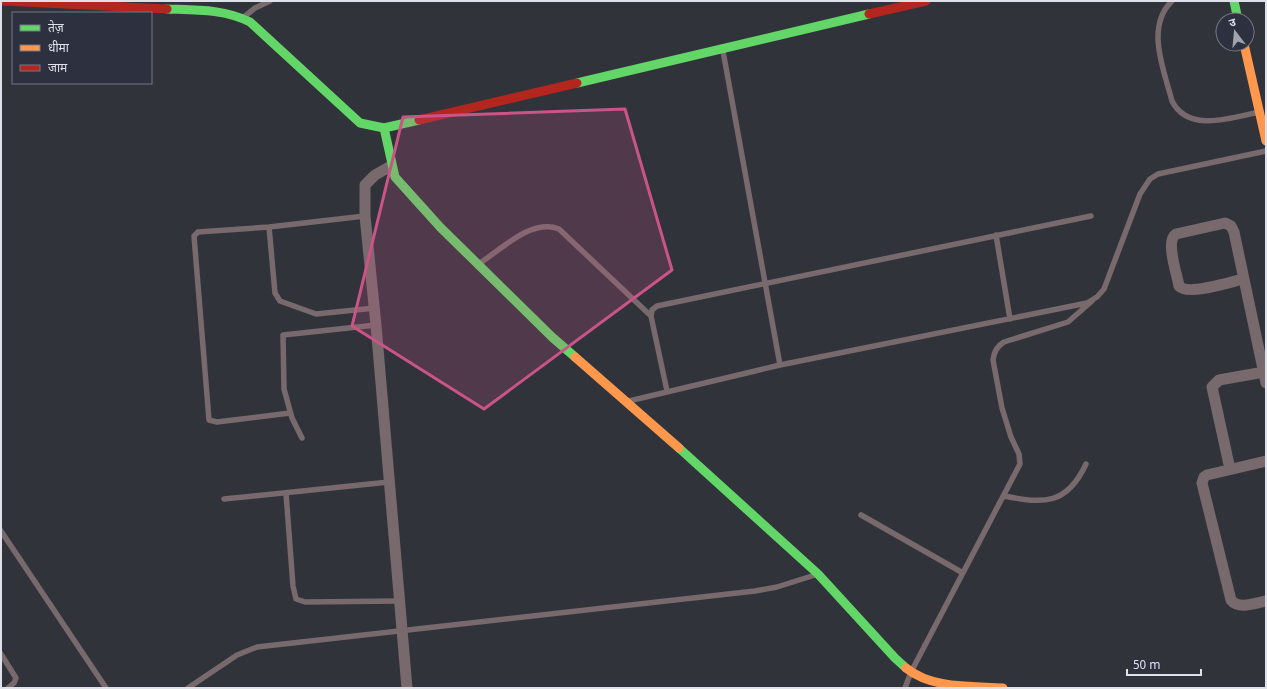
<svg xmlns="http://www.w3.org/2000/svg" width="1267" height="689" font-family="Georgia,'Noto Sans Devanagari',serif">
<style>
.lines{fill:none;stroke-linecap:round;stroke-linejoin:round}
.lane{stroke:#77696c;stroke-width:5.5}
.street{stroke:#77696c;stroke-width:11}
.fast{stroke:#63d668;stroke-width:9}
.slow{stroke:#ff974d;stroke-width:9}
.jam{stroke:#b3261e;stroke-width:9}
.marked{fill:#ca5486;fill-opacity:0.2;stroke:#ca5486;stroke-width:3;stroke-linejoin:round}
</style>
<rect width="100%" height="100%" fill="#31333b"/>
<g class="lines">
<path class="lane" d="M 1172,1 C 1145,27 1164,70 1172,101 C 1188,133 1231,118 1259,112
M 244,17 L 255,8 L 270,1
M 723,51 L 780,365
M 269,227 L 275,293 L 280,301 L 316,314 L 375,308
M 996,235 L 1010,319
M 480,263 C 502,249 532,218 559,229 L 651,316
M 667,391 L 651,316 L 652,310 L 657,306 L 1091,216
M 629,401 L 780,365 L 1087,303 L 1097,297 L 1104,289 L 1140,194 L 1150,179 L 1158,174 L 1266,151
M 290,413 L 217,422 L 209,420 L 194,236 L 198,232 L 269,227 L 365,216
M 302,438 L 292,418 L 284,389 L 283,335 L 376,325
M 286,493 L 293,586 L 296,599 L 305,602 L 399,601
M 1004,496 C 1044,504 1067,505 1086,464
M 224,499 L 389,482
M 861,515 L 963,573
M 1,531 L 106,688
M 1,654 L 16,678 L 14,683 L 8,688
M 188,688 L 237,655 L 257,647 L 755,591 L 777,587 L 815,575
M 905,688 L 911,672 L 1020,464 L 1019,454 L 1011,437 L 1002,408 L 993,360 C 994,351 997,346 1004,342 L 1068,322 L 1092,301"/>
<path class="street" d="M 391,166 L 375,175 L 365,185 L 365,216 L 376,325 L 407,688
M 1243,279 C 1230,282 1188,296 1179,286 C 1177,274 1165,241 1176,234 L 1225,223 L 1231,226 L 1234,232 L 1266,383
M 1266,461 L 1207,475 L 1204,477 L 1202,483 L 1231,600 C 1239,610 1255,603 1266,601
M 1230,469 L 1212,387 L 1219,380 L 1264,372"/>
<path class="fast" d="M 1234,1 L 1238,20
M 167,9 C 196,10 224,9 250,22 L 360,123 L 384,128 L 419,120
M 577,83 L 869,14
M 384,128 L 395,177 L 440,227 L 552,337 L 575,357
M 679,448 L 818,574 L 895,658 L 906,668"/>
<path class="slow" d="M 1244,44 L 1266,141
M 575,357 L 679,448
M 906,668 C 932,689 971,686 1003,688"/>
<path class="jam" d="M 4,1 L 167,9
M 869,14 L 926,1
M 419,120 L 577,83"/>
</g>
<path class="marked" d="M 625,109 L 672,270 L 484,409 L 352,326 L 403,117 Z"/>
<rect width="1267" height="689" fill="none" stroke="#dee1ea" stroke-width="4"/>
<rect x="12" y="12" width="140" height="72" fill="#2d313f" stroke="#747783"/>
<rect x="20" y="25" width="20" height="6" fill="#63d668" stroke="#747783"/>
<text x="48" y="32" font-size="12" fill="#dee1ea">तेज़</text>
<rect x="20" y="45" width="20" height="6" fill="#ff974d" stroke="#747783"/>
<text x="48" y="52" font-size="12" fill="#dee1ea">धीमा</text>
<rect x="20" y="65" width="20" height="6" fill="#b3261e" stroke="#747783"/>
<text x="48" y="72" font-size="12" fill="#dee1ea">जाम</text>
<g transform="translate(1235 32) rotate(344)"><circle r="19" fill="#2d313f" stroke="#747783"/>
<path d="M0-3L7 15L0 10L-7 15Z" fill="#a1a4ad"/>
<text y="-6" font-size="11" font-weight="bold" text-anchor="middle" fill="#dee1ea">उ</text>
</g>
<path d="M1127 669v6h74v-6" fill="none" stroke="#dee1ea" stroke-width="2"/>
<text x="1133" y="669" font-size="12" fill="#dee1ea" stroke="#2d313f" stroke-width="3" paint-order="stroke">50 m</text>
</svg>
